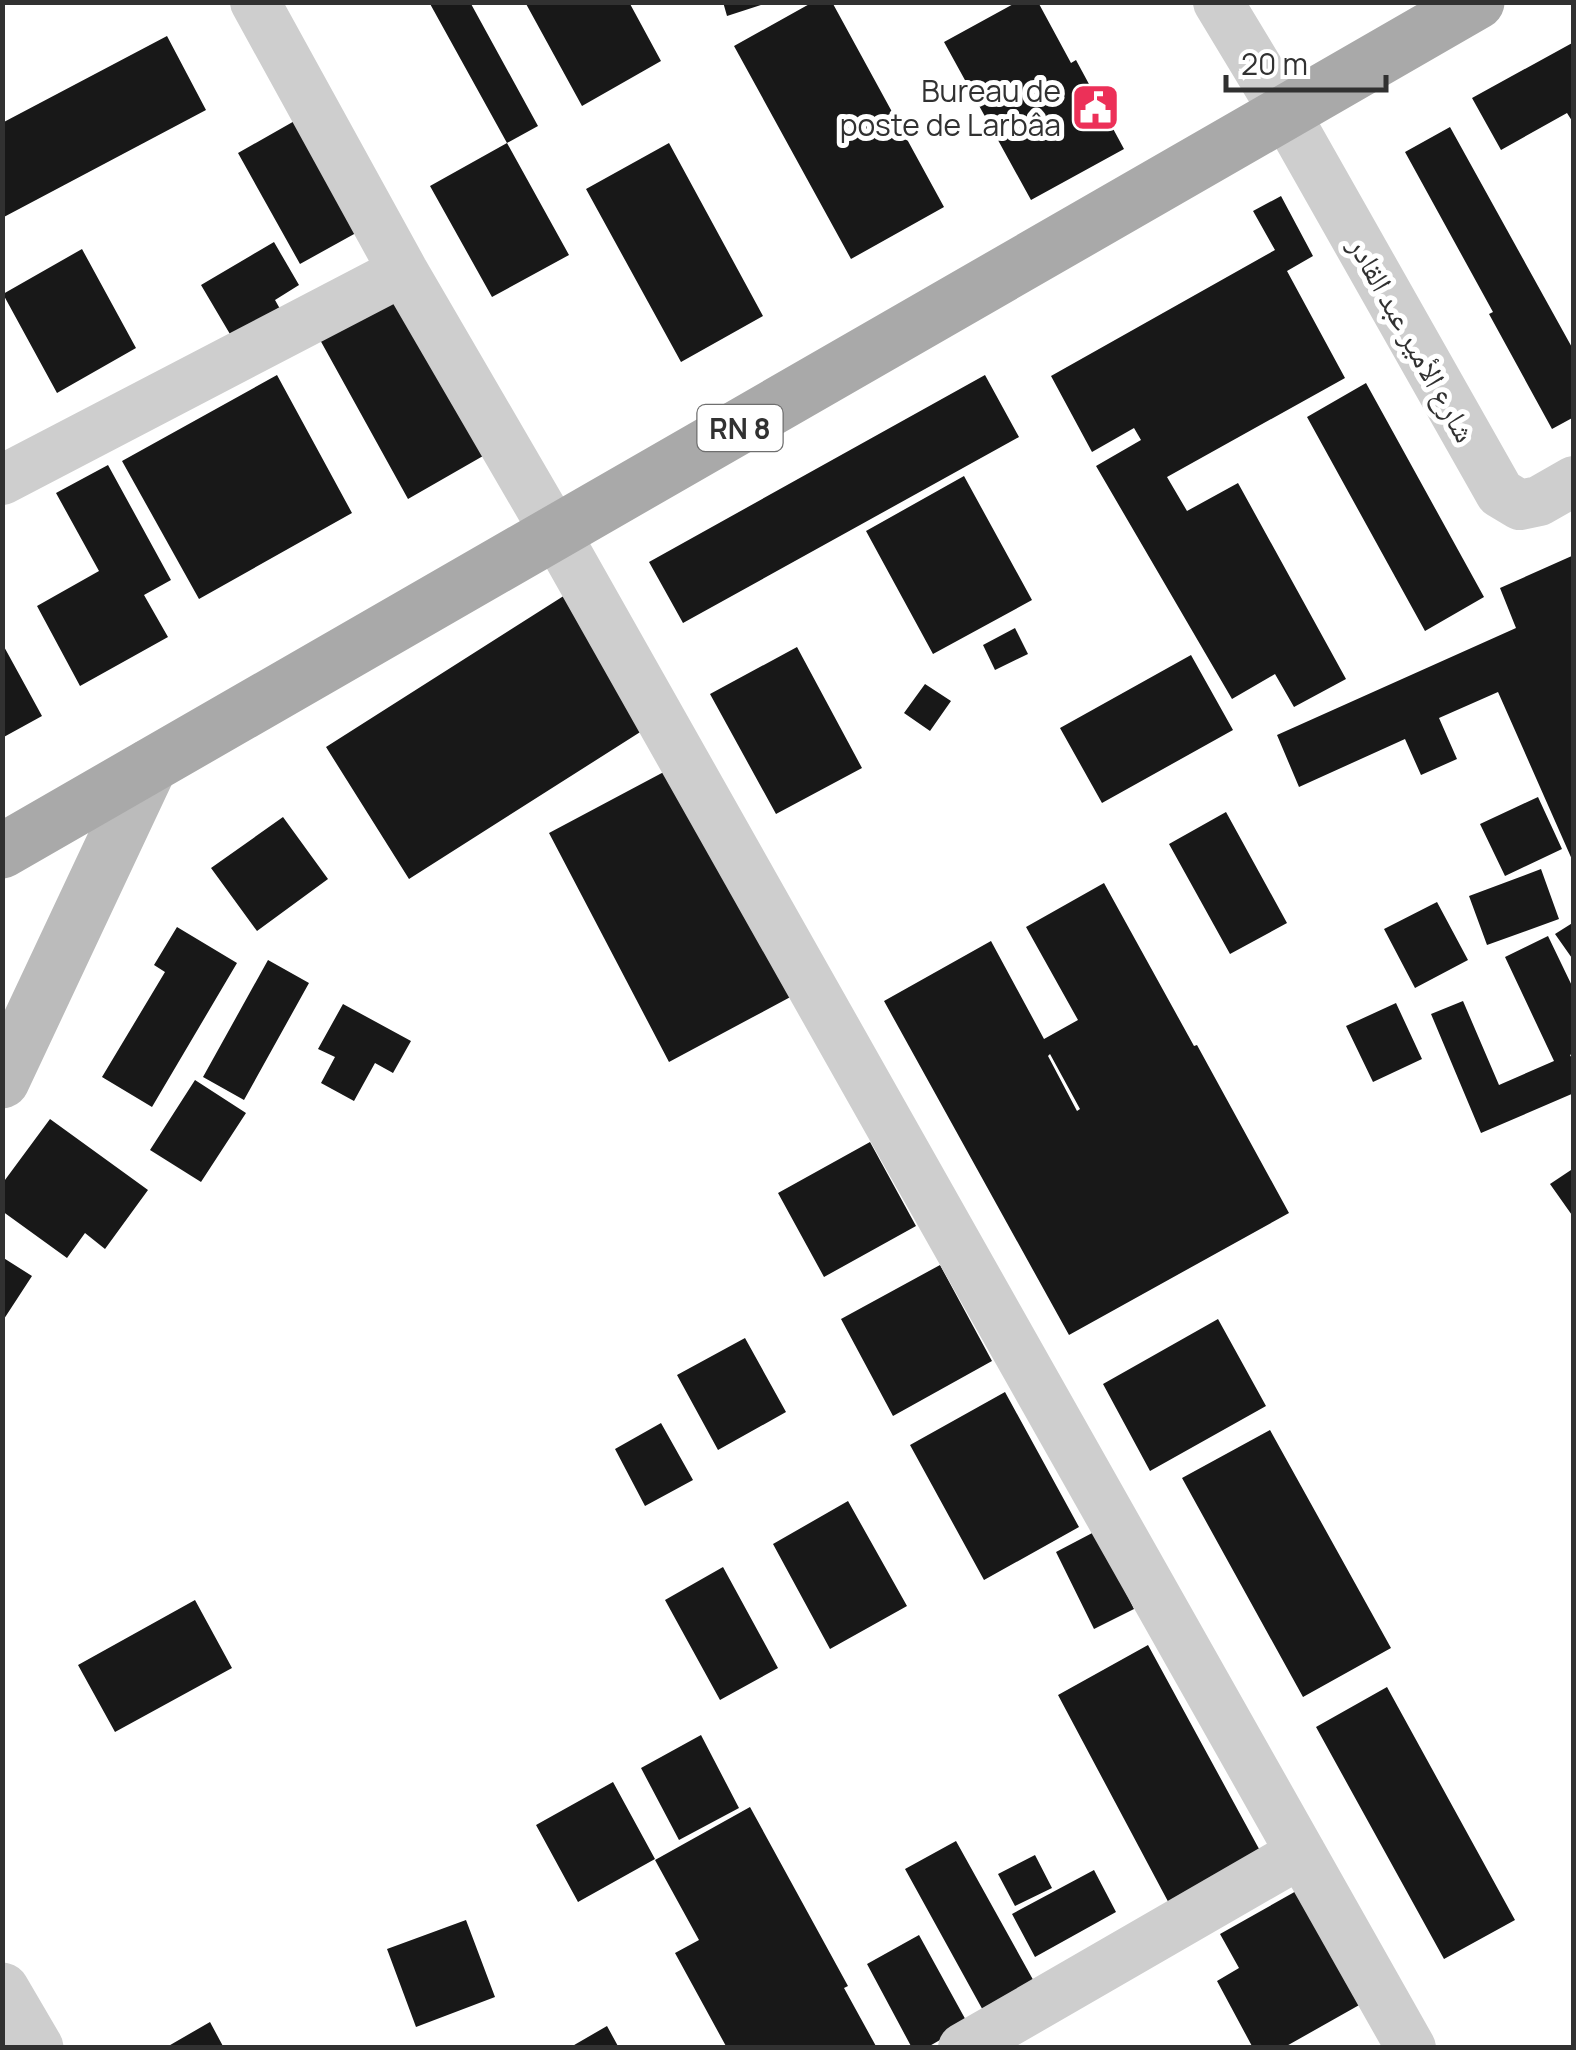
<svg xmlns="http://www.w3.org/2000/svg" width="1576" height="2050" font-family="Manrope,'Noto Naskh Arabic',sans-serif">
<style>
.building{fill:#181818;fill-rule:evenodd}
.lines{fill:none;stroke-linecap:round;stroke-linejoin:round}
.minor{stroke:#cecece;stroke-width:50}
.tertiary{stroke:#cecece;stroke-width:55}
.secondary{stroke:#bbb;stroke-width:55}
.primary{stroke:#a9a9a9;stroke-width:55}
.labels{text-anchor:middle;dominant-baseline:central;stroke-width:10;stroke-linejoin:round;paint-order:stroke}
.shield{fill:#fff;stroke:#6f6f6f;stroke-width:2.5}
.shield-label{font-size:28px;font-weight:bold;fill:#313131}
.poi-label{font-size:30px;fill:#313131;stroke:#fff;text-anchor:end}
.street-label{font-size:30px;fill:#313131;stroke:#fff}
</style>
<rect width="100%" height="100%" fill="#fff"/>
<path class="building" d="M 429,2 L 470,2 L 538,126 L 507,143 Z
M 525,2 L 629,2 L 661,61 L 582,106 Z
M 723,2 L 767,2 L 767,3 L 727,16 Z
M 813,2 L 832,2 L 944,207 L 851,259 L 734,46 Z
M 1017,2 L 1038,2 L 1071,63 L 1076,60 L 1124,149 L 1031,200 L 944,42 Z
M 167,36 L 206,110 L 2,218 L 2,123 Z
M 1574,42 L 1574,124 L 1567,113 L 1501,150 L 1472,98 Z
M 319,107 L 383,218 L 300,264 L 238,153 Z
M 1450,127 L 1574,351 L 1574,417 L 1552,429 L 1489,314 L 1493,312 L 1405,152 Z
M 507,143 L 569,255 L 492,297 L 430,186 Z
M 669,143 L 763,316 L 681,362 L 586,189 Z
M 1281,196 L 1313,256 L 1287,271 L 1345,378 L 1167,477 L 1187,511 L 1238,483 L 1346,679 L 1294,707 L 1275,674 L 1232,699 L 1096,466 L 1141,440 L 1134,428 L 1092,452 L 1051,376 L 1275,250 L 1253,211 Z
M 274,242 L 299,285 L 275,300 L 288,323 L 240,351 L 201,285 Z
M 82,249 L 136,348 L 57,393 L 3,294 Z
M 395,296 L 483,456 L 408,499 L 319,338 Z
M 277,375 L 352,513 L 199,599 L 122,461 Z
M 985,375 L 1019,437 L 683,623 L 649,562 Z
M 1366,383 L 1484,597 L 1425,631 L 1307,417 Z
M 108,465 L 171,580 L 144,595 L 168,637 L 80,686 L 37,606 L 99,571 L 56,493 Z
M 964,476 L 1032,600 L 933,654 L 866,531 Z
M 1574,555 L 1574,864 L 1498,692 L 1439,718 L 1457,759 L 1421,775 L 1405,739 L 1299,787 L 1277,735 L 1516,628 L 1500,588 Z
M 573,590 L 656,722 L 409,879 L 326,747 Z
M 1015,628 L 1028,654 L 995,670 L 983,645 Z
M 2,643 L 42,716 L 2,738 Z
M 797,647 L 862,768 L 776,814 L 710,694 Z
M 1191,655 L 1233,730 L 1102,803 L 1060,728 Z
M 925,684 L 951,701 L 930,731 L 904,713 Z
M 675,766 L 796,994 L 669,1062 L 549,833 Z
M 1538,797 L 1562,849 L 1505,876 L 1480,824 Z
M 1226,812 L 1287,923 L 1230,954 L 1169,844 Z
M 283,817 L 328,879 L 257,931 L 211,868 Z
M 1541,869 L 1559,919 L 1487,945 L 1469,896 Z
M 1104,883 L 1194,1046 L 1197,1045 L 1289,1213 L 1069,1335 L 884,1001 L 991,941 L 1044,1039 L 1078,1020 L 1026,927 ZM 1050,1054 L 1080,1109 L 1077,1111 L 1048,1056 Z
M 1437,902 L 1468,960 L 1415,988 L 1384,929 Z
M 1574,922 L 1574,961 L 1555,934 Z
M 177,927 L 237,963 L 152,1107 L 102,1077 L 165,972 L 154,965 Z
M 1548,936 L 1574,990 L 1574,1053 L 1570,1055 L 1574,1062 L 1574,1093 L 1481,1133 L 1431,1014 L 1463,1001 L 1499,1085 L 1554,1061 L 1505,957 Z
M 268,960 L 309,983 L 244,1100 L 203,1077 Z
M 1396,1003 L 1422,1059 L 1373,1082 L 1346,1026 Z
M 343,1004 L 411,1041 L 393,1073 L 375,1063 L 354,1101 L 321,1083 L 335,1057 L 318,1049 Z
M 195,1080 L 246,1113 L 201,1182 L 150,1150 Z
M 50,1119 L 148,1190 L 105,1249 L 85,1233 L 67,1258 L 2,1211 L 2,1184 Z
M 870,1142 L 916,1226 L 824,1277 L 778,1193 Z
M 1574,1168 L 1574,1218 L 1550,1184 Z
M 2,1257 L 32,1276 L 2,1322 Z
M 940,1265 L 992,1361 L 893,1416 L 841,1319 Z
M 1218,1319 L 1266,1406 L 1150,1471 L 1103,1384 Z
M 745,1338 L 786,1412 L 718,1450 L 677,1375 Z
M 1005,1392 L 1079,1527 L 984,1580 L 910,1445 Z
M 661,1423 L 693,1480 L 645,1506 L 615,1449 Z
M 1270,1430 L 1391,1648 L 1303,1697 L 1182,1478 Z
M 848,1501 L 907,1606 L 830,1649 L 773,1544 Z
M 1096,1531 L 1134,1609 L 1094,1629 L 1056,1552 Z
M 723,1567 L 778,1668 L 720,1700 L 665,1600 Z
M 195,1600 L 232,1668 L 115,1732 L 78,1665 Z
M 1148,1645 L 1264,1858 L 1172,1909 L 1058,1695 Z
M 1387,1687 L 1515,1920 L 1444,1959 L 1316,1727 Z
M 701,1735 L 739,1808 L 679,1840 L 641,1768 Z
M 613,1782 L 655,1859 L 578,1902 L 536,1825 Z
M 750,1807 L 848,1986 L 844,1988 L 877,2048 L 727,2048 L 675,1953 L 699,1940 L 655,1860 Z
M 956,1841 L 1036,1985 L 985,2014 L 905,1869 Z
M 1035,1855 L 1052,1888 L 1015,1906 L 998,1874 Z
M 1094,1870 L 1116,1912 L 1035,1957 L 1012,1914 Z
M 1298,1890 L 1361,2004 L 1283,2048 L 1253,2048 L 1217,1981 L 1239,1968 L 1220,1934 Z
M 466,1920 L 495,1997 L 416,2027 L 387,1949 Z
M 919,1935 L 968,2024 L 926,2048 L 912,2048 L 867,1964 Z
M 210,2022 L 224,2048 L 165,2048 Z
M 607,2026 L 619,2048 L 569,2048 Z"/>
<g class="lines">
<path class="minor" d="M 255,2 L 403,271 L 556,534 L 1411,2048
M 1218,2 L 1285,113 L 1500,493 L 1520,505 L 1539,501 L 1574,481
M 2,480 L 403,271
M 963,2048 L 1301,1853"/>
<path class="tertiary" d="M 2,1990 L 36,2048"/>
<path class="secondary" d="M 2,1081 L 150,766"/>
<path class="primary" d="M 2,851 L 1477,2"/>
</g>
<defs>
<symbol id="civic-square" viewBox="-11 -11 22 22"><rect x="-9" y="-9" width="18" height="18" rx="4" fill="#ec3058" stroke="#fff"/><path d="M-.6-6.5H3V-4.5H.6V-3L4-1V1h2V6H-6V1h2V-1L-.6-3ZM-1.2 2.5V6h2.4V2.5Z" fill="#fff"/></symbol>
</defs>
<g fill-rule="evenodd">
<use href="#civic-square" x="1068" y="80" width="55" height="55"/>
</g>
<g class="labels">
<rect class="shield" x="697.5" y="405" width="85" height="46" rx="8"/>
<g class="shield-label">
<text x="740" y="428">RN 8</text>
</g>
<g class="poi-label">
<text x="1061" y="90">Bureau de<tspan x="1061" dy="34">poste de Larbâa</tspan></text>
</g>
<g class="street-label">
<text transform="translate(1413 339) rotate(61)">شارع الأمير عبد القادر</text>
</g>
</g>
<rect width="1576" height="2050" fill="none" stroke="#313131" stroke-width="10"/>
<path d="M1226 75v15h160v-15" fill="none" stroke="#313131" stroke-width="5"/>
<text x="1241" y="75" font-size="30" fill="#313131" stroke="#ffffff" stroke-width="8" paint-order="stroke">20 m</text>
</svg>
